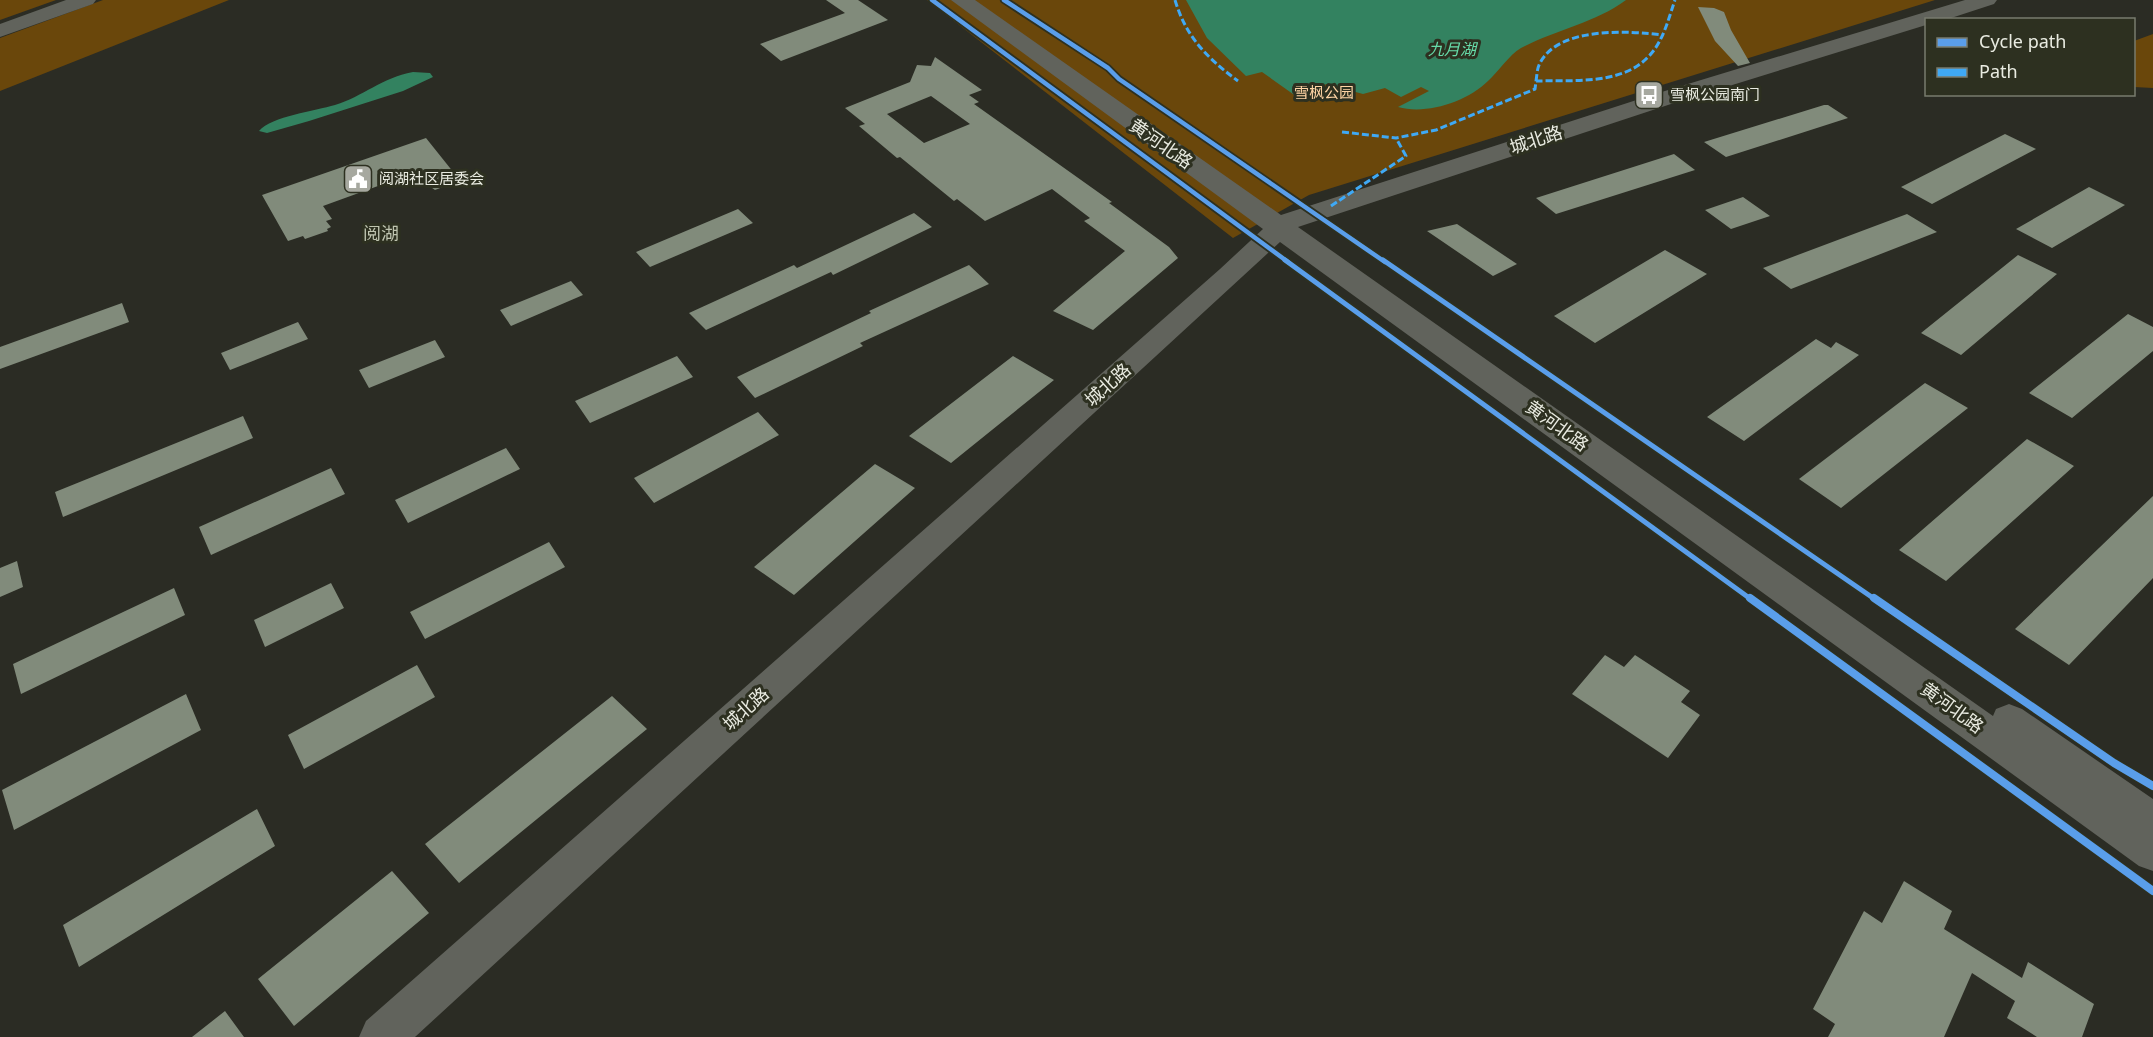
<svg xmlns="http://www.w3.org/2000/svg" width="2153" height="1037" font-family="'Noto Sans','Noto Sans SC',sans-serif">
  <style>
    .green { fill: #6a470b }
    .water { fill: #338260 }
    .building { fill: #818b7b; fill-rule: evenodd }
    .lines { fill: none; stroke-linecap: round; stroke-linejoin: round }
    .secondary { fill: #61635c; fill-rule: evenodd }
    .quiet { stroke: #3fa9f5; stroke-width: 3; stroke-dasharray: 7 3; stroke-linecap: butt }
    .cycleway-far2-casing { stroke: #2d3020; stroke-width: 8 }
    .cycleway-far1-casing { stroke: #2d3020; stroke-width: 9 }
    .cycleway-casing { stroke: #2d3020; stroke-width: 11 }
    .cycleway-far2 { stroke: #5a9eea; stroke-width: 4.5 }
    .cycleway-far1 { stroke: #5a9eea; stroke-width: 5 }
    .cycleway { stroke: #5a9eea; stroke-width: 8 }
    .labels { text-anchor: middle; stroke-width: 6; stroke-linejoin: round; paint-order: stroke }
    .far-park-label { font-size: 15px; fill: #ffd5a5; stroke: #2d3020 }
    .far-poi-label { font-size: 15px; fill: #e9ebe1; stroke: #2d3020; text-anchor: start }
    .far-water-label { font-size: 16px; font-style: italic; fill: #67dca9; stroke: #2d3020 }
    .street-label { font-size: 18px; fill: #e9ebe1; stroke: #2d3020 }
    .far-quarter-label { font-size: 18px; fill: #bfc4b0; stroke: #2d3020 }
  </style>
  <rect width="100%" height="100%" fill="#2b2c24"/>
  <path class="green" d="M0,0H56L0,20Z
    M103,0H229L0,91V38Z
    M927,0H1935L1309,195L1233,238Z
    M2153,34V88L2134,87V41Z"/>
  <path class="water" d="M1186,0H1626C1595,23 1555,30 1521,48C1509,55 1498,72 1488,81C1467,102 1426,115 1398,107L1429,91L1421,87L1401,97L1385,88L1363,94L1326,84L1312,98L1300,99L1262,72L1246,76L1207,38Z
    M413,72L430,73L433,77L403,91L309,121L267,133L259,131C272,116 315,111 335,105C364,96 381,78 413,72Z"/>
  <path class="building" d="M826,0H858L888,20L781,61L760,44L845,13Z
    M1698,7L1714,8L1724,12L1731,30L1750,63L1738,66L1715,41Z
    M935,57L982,90L969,95L979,102L974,104L1112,202L1109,203L1169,247L1178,258L1093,330L1053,311L1125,251L1084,221L1090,218L1052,189L985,221L957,199L954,201L900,157L897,158L859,126L865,124L845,108L910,82L917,65L931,66ZM931,96L970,124L924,143L887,114Z
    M1824,105H1828L1848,118L1726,157L1704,142Z
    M2005,134L2036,149L1932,204L1901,187Z
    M426,138L458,178L453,179L456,182L435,190L425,183L419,185L411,174L323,206L332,219L326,221L331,227L327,229L328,231L305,239L303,236L288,241L262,195Z
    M1674,154L1695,170L1556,214L1536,198Z
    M2089,187L2125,205L2052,248L2016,229Z
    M1743,197L1770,216L1731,229L1705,210Z
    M738,209L753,223L650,267L636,252Z
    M914,213L932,227L833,275L831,272L706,330L689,313L794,265L797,268Z
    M1907,214L1937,232L1791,289L1763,268Z
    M1457,224L1517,264L1493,276L1427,231Z
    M1665,250L1707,274L1595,343L1554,316Z
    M2018,255L2057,274L1961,355L1921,333Z
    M969,265L989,284L860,343L863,346L755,398L737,377L871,313L869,311Z
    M571,281L583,295L511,326L500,310Z
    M122,303L129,322L0,369V347Z
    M2128,314L2153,327V351L2072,418L2029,393Z
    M298,322L308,339L230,370L221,353Z
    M1816,339L1831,348L1836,342L1859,355L1744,441L1707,417Z
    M435,340L445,357L369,388L359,370Z
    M677,356L693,377L590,423L575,401Z
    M1013,356L1054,380L951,463L909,436Z
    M1925,383L1968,408L1841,508L1799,479Z
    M758,412L779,435L654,503L634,478Z
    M243,416L253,438L63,517L55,492Z
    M2027,439L2074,466L1946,581L1899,550Z
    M506,448L520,469L408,523L395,500Z
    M875,464L915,488L794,595L754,567Z
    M331,468L345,494L211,555L199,527Z
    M2153,496V578L2069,665L2015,629Z
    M549,542L565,567L425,639L410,612Z
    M17,561L23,587L0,597V568Z
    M331,583L344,608L265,647L254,620Z
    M174,588L185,615L21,694L13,664Z
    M1605,655L1624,667L1635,655L1690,691L1681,702L1700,715L1668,758L1572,694Z
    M417,665L435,697L304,769L288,735Z
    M186,694L201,730L14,830L2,790Z
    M612,696L647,729L459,883L425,844Z
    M257,809L275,846L79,967L63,925Z
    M392,871L429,913L294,1026L258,979Z
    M1904,881L1952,911L1944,929L2022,978L2028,962L2094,1004L2082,1037H2037L2007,1018L2015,1001L1972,973L1944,1037H1828L1835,1024L1813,1009L1864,911L1882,923Z
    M225,1011L244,1037H192Z"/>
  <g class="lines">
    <path class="secondary" d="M66,0H96L93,4L0,37V24Z
      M951,0H975L1281,215L1655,94L1965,0H1997L1994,4L1945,20H1926V25L1671,104L1298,227L1993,716L1996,709L2009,704L2022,709L2153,799V871L2139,866L1280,242L415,1037H359L366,1021L1220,269L1263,229Z"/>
    <path class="quiet" d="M1175,0C1186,37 1207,58 1238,81
      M1536,81C1537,75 1537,68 1540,63C1559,26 1629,31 1663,35
      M1342,132L1396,138L1436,130L1535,89L1536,81C1571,80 1621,85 1647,58C1663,43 1668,20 1675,0
      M1331,206L1406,156L1396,138"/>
    <g class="cycleway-far2-casing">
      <path id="cycleway-far2" d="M932,0L1288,262
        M1004,0L1108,68L1119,79L1385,262"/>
    </g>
    <g class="cycleway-far1-casing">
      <path id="cycleway-far1" d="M1285,260L1752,600
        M1383,260L1876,600"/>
    </g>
    <g class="cycleway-casing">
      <path id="cycleway" d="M1750,598L2153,891
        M1874,598L2114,763L2153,786"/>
    </g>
    <use href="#cycleway-far2" class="cycleway-far2"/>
    <use href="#cycleway-far1" class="cycleway-far1"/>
    <use href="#cycleway" class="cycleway"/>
  </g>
  <defs>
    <g id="bus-square" transform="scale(1.5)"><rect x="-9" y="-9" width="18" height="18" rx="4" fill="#a6a89f" stroke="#2d3020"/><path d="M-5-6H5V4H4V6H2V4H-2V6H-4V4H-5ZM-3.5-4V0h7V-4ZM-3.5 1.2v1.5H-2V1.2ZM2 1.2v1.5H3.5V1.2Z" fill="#fff"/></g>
    <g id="civic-square" transform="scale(1.5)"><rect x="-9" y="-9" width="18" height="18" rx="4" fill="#a6a89f" stroke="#2d3020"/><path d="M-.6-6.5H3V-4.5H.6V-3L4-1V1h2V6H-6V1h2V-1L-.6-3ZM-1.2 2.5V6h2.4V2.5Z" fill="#fff"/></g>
  </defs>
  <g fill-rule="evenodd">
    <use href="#bus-square" x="1649" y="95"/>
    <use href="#civic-square" x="358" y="179"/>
  </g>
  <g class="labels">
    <g class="far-park-label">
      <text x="1324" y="98">雪枫公园</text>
    </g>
    <g class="far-poi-label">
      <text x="1670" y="100">雪枫公园南门</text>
      <text x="379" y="184">阅湖社区居委会</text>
    </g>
    <g class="far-water-label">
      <text x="1452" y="55">九月湖</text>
    </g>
    <g class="street-label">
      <text transform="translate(1536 140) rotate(-18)" y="6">城北路</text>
      <text transform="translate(1161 144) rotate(35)" y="6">黄河北路</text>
      <text transform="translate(1108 385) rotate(-42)" y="6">城北路</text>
      <text transform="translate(1557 426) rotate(36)" y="6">黄河北路</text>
      <text transform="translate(1952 708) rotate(36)" y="6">黄河北路</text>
      <text transform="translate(746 709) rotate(-42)" y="6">城北路</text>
    </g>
    <g class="far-quarter-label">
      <text x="381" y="240">阅湖</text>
    </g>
  </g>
  <rect x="1925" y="18" width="210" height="78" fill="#2d3020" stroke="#787b6d" stroke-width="1.5"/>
  <rect x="1937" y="38" width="30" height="9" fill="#5a9eea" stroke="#787b6d" stroke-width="1.5"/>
  <text x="1979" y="48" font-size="18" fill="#e9ebe1">Cycle path</text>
  <rect x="1937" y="68" width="30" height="9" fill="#3fa9f5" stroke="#787b6d" stroke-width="1.5"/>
  <text x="1979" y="78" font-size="18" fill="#e9ebe1">Path</text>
</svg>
